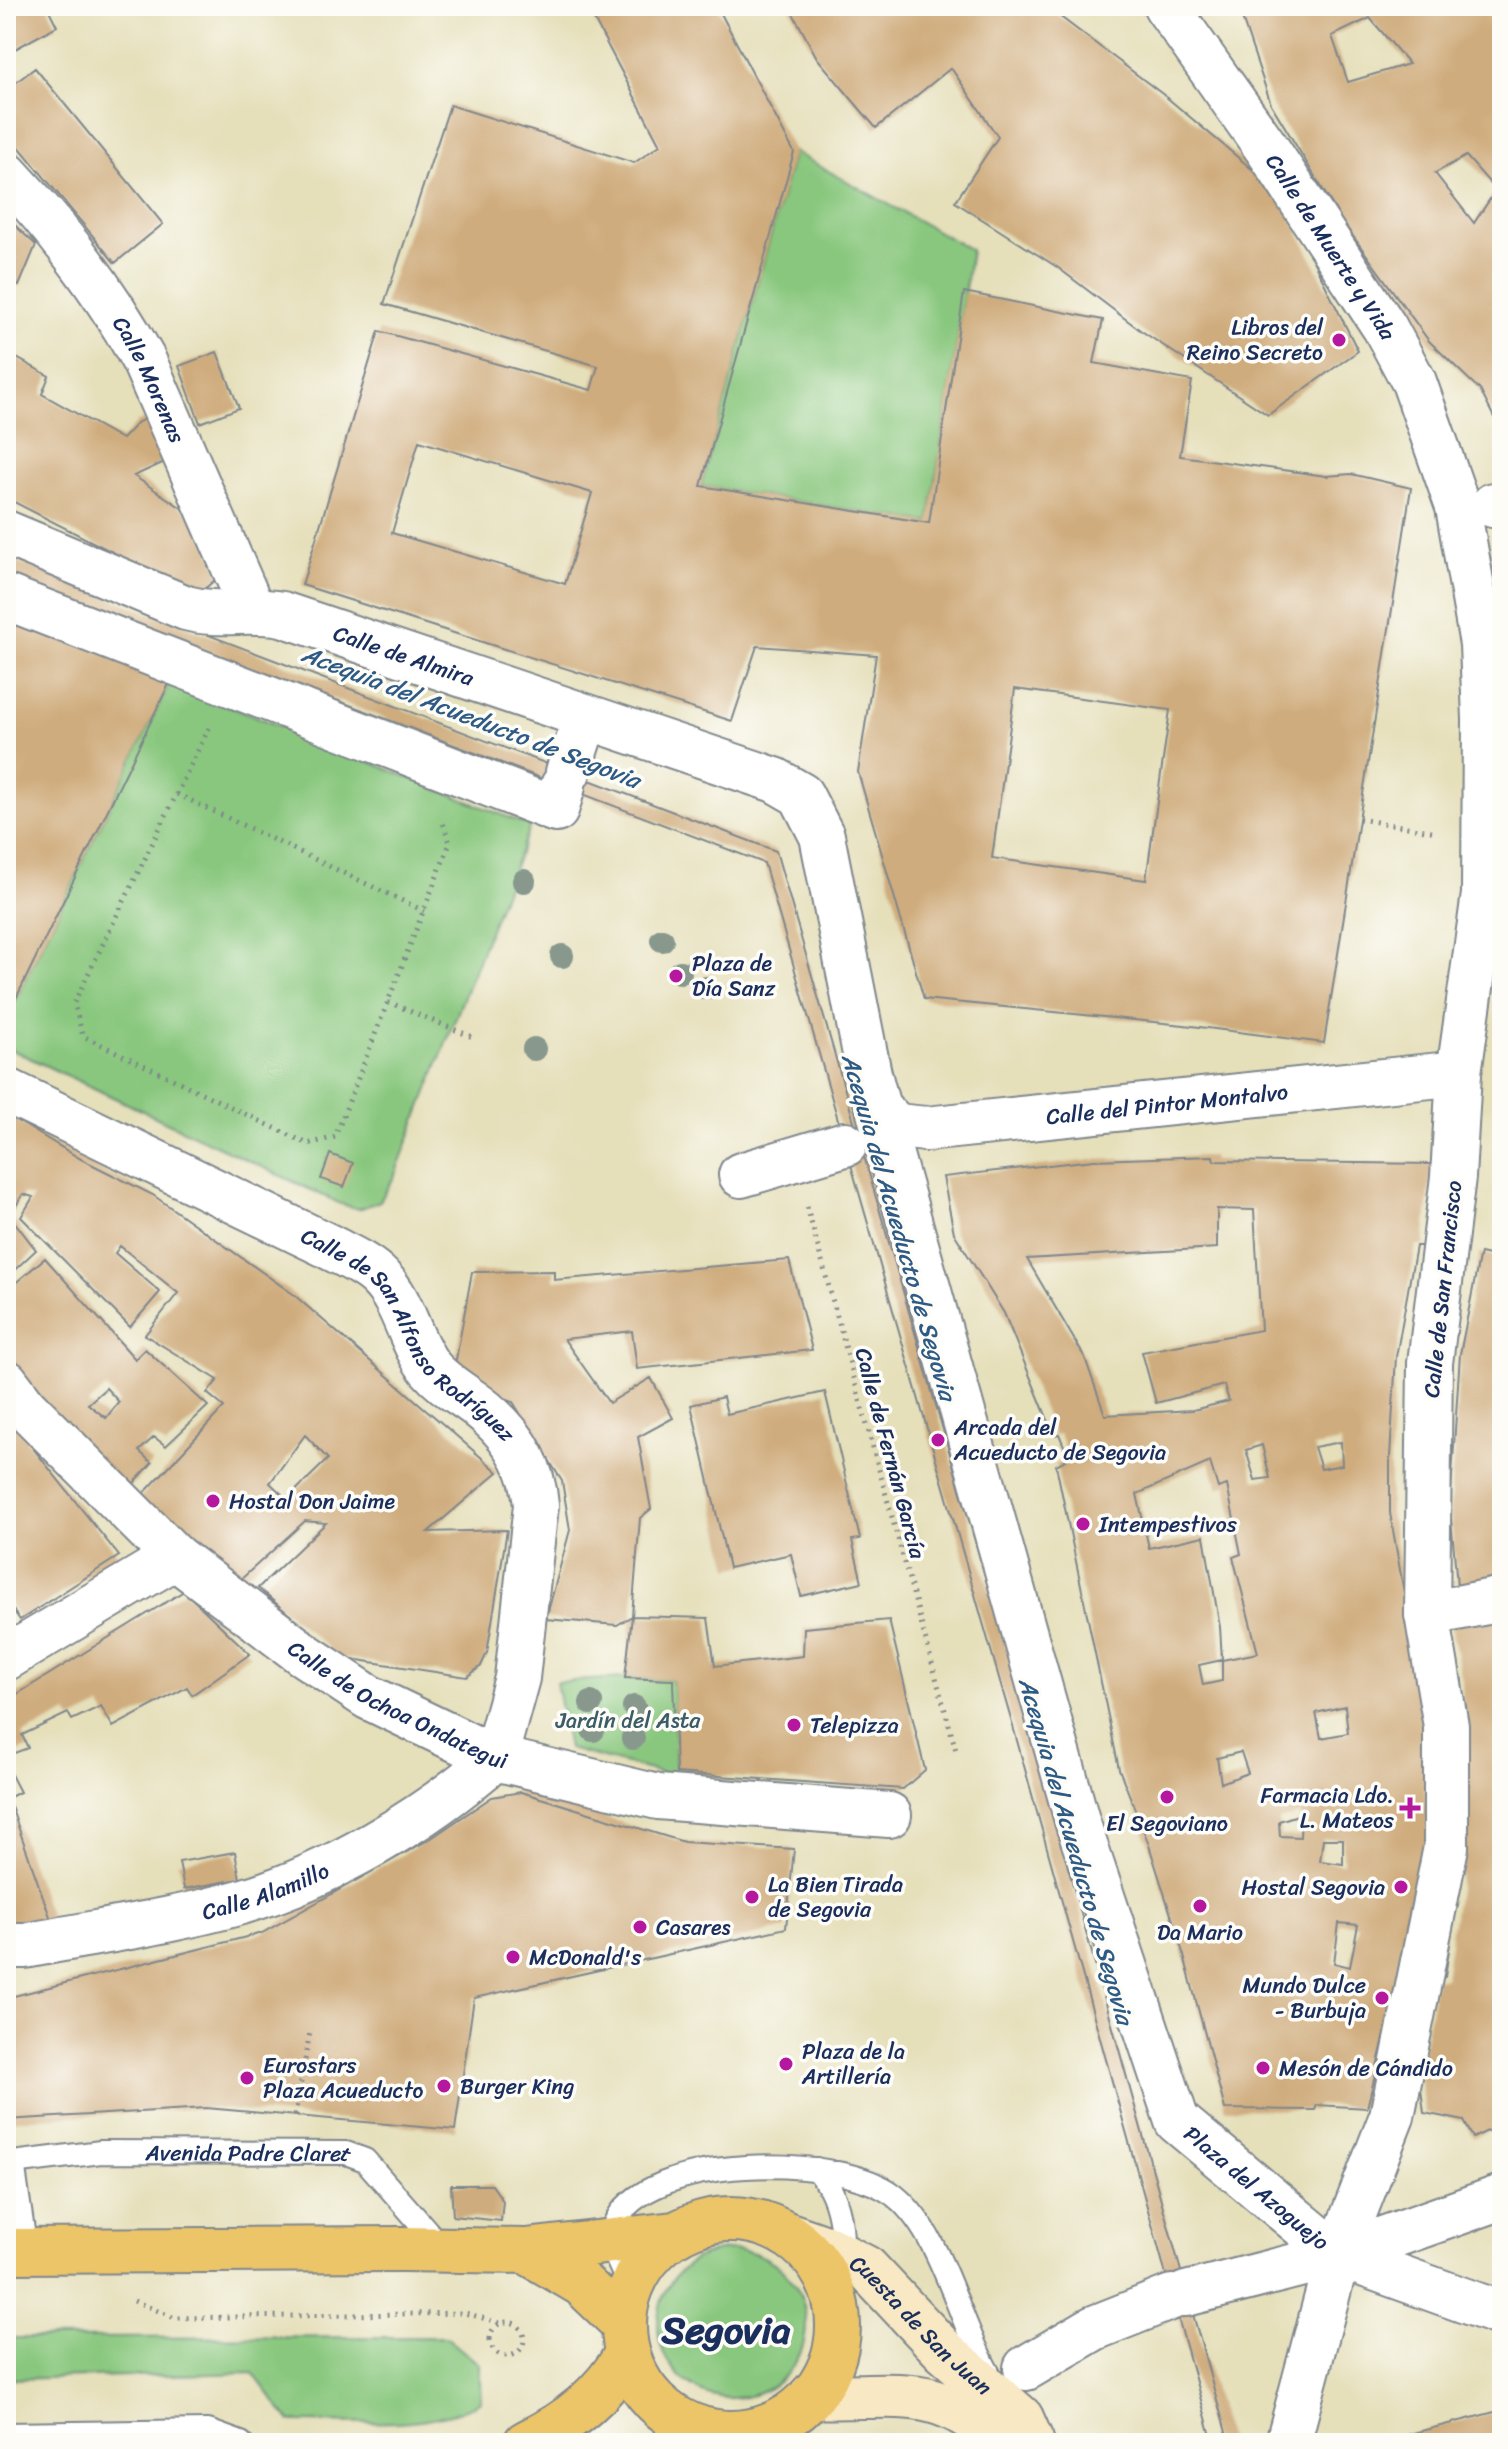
<svg xmlns="http://www.w3.org/2000/svg" width="1508" height="2449" font-family="Sriracha,sans-serif">
  <style>
    .green { fill: #89c77e; stroke: #527b6e; stroke-width: 2 }
    .building { fill: #cfac7d; fill-rule: evenodd }
    .lines { fill: none; stroke-linecap: round; stroke-linejoin: round }
    .lane-casing { stroke: #80878c; stroke-width: 26 }
    .street-casing { stroke: #80878c; stroke-width: 48 }
    .secondary-casing { stroke: #80878c; stroke-width: 48 }
    .primary-casing { stroke: #80878c; stroke-width: 48 }
    .path { stroke: #80878c; stroke-width: 5; stroke-dasharray: 2 6; stroke-linecap: butt }
    .lane { stroke: #fff; stroke-width: 22 }
    .street { stroke: #fff; stroke-width: 44 }
    .secondary { stroke: #f8e8c3; stroke-width: 44 }
    .primary { stroke: #edc569; stroke-width: 44 }
    .tree { fill: #88988d }
    .poi-dot { fill: #b5179e; stroke: #fdfcf7; stroke-width: 3 }
    .labels { text-anchor: middle; stroke-width: 7; stroke-linejoin: round; paint-order: stroke }
    .street-label { font-size: 22px; fill: #1b2f5e; stroke: #fdfcf7 }
    .poi-label { font-size: 22px; fill: #1b2f5e; stroke: #fdfcf7; text-anchor: start }
    .park-label { font-size: 22px; fill: #3c5d68; stroke: #fdfcf7 }
    .water-label { font-size: 24px; font-style: italic; fill: #2e5b86; stroke: #fdfcf7 }
    .town-label { font-size: 38px; font-weight: bold; fill: #1b2f5e; stroke: #fdfcf7 }
  </style>
  <rect width="100%" height="100%" fill="#fdfcf7"/>
  <filter id="ink" filterUnits="userSpaceOnUse"><feTurbulence type="fractalNoise" baseFrequency=".0125" numOctaves="2"/><feDisplacementMap in="SourceGraphic" scale="16" xChannelSelector="R" yChannelSelector="G"/><feConvolveMatrix kernelMatrix="1 2 1 2 8 2 1 2 1" color-interpolation-filters="sRGB"/></filter>
  <filter id="wash" filterUnits="userSpaceOnUse"><feTurbulence type="fractalNoise" baseFrequency=".006" numOctaves="4" result="noise"/><feDisplacementMap in="SourceGraphic" scale="32" xChannelSelector="R" yChannelSelector="G"/><feGaussianBlur stdDeviation="1.8" result="paint"/><feColorMatrix in="noise" values="0 0 0 0 0 0 0 0 0 0 0 0 0 0 0 0 0 1.4 0 .05"/><feComposite in="paint" operator="in"/></filter>
  <g filter="url(#wash)">
    <rect width="100%" height="100%" fill="#e5dfba"/>
    <path class="green" d="M794,152L971,250L929,523L701,486Z
      M170,682L530,826L394,1177L380,1201L359,1209L341,1204L6,1047V1019Z
      M625,1678L673,1680L676,1773L673,1776L568,1749L556,1682Z
      M658 2324a74 74 0 1 1 148 0a74 74 0 1 1-148 0Z
      M446,2337L479,2364L481,2401C435,2431 344,2421 290,2422L253,2373L6,2379V2338Z"/>
    <g id="blocks">
      <path class="building" d="M6,6H47L57,26L6,54Z
        M587,6H717L794,152L701,486L929,523L964,292L1103,320L1094,363L1192,381L1180,456L1326,476L1351,474L1411,488L1324,1043L1184,1025L924,999L858,772L876,655L757,646L732,721L302,585L379,331L591,390L598,366L384,304L450,105L634,163L660,145ZM419,441L592,493L565,584L392,533ZM1015,689L1170,710L1146,880L992,858Z
        M789,6H1046L1165,96L1279,192L1358,351L1268,415L1140,330L1057,267L955,202L998,137L951,68L876,128L817,58Z
        M1238,6H1492L1502,14V433L1480,390L1429,341L1342,221L1271,104ZM1370,18L1409,64L1348,82L1332,36ZM1466,156L1496,190L1474,223L1435,173Z
        M35,68L163,224L115,263L6,131V90Z
        M6,217L36,245L19,286L6,281Z
        M6,352L49,376L42,394L122,439L138,422L150,417L169,460L134,476L195,517L221,575L197,595L6,498Z
        M217,352L239,408L200,423L179,366Z
        M6,558L776,851L1031,1735L1229,2443H1213L1016,1737L764,863L6,574Z
        M6,612L170,682L6,1019Z
        M6,1114L81,1159L153,1195L293,1294L498,1472L428,1532L507,1530L487,1653L481,1666L467,1677L339,1657L258,1588L326,1523L305,1521L227,1592L135,1503L224,1407L207,1393L218,1380L145,1335L178,1293L120,1246L115,1253L160,1292L130,1327L21,1217L33,1197L23,1194L10,1216L36,1250L6,1278ZM305,1435L328,1459L287,1499L270,1483Z
        M330,1154L353,1163L344,1187L321,1179Z
        M1213,1156L1214,1161L1432,1164L1424,1246H1416L1396,1357L1390,1457V1513L1426,1718L1423,1763L1430,1850L1367,2108L1317,2105L1315,2110L1225,2109L1184,1956L1148,1842L1119,1769L1056,1465L1069,1458L1059,1434L1054,1435L1004,1313L954,1233L943,1177L1094,1160ZM1217,1209L1254,1210L1261,1330L1142,1352L1156,1403L1224,1385L1229,1401L1193,1410L1105,1415L1085,1358L1027,1259L1217,1248ZM1341,1442L1342,1465L1321,1469L1314,1447ZM1262,1445L1270,1478L1255,1480L1246,1450ZM1210,1462L1218,1488L1227,1485L1241,1554L1233,1557L1258,1653L1222,1660V1681L1203,1685L1199,1665L1222,1660L1220,1627L1204,1536L1149,1548L1137,1494ZM1345,1706L1348,1733L1321,1738L1316,1713ZM1241,1752L1248,1773L1221,1783L1217,1758ZM1301,1814L1300,1837L1280,1836L1279,1821ZM1323,1839H1343V1864L1320,1861ZM1339,1923L1358,1925L1350,1967L1334,1963Z
        M1480,1253L1502,1258V1586L1458,1596L1450,1507L1460,1354Z
        M45,1258L135,1359L145,1349L208,1406L166,1446L154,1437L139,1451L152,1463L125,1493L6,1365V1291ZM106,1388L119,1402L106,1418L88,1404Z
        M789,1260L812,1350L637,1369L632,1331L564,1339L609,1403L651,1378L673,1418L638,1437L651,1509L640,1518L632,1616L617,1625L546,1619L570,1530L562,1481L513,1402L452,1381L472,1272L554,1271V1280Z
        M825,1392L860,1539L852,1540L862,1582L801,1596L791,1554L729,1568L691,1405L723,1397L727,1414Z
        M16,1427L119,1556L20,1620L6,1600V1434Z
        M184,1591L250,1654L192,1695L187,1687L113,1727L101,1706L72,1720L68,1713L22,1735L28,1748L6,1756V1701Z
        M1502,1612V2124L1473,2138L1464,2121L1424,2113L1419,2071L1436,1979L1445,1977L1465,1842L1462,1681L1450,1622Z
        M632,1616L708,1618L715,1666L803,1656L804,1628L889,1620L925,1770L903,1789L676,1773L673,1680L625,1678Z
        M6,1765L20,1792L8,1798L55,1931L6,1925Z
        M521,1792L684,1842L794,1849L786,1928L474,1998L455,2130L206,2108L6,2120V1998L262,1933L430,1839L492,1797Z
        M235,1852L240,1879L184,1889L179,1862Z
        M451,2185H492L503,2201L501,2221L453,2216Z
        M1502,2410V2443H1379V2442Z"/>
    </g>
  </g>
  <g filter="url(#ink)">
    <use href="#blocks" fill-opacity="0" stroke="#80878c" stroke-width="2"/>
    <g class="lines">
      <g class="lane-casing">
        <g id="lane">
          <path id="s1" d="M13,2163L101,2152L346,2153L365,2160L442,2248"/>
          <path d="M13,2163L26,2251"/>
          <path d="M816,2169C853,2207 841,2268 838,2318"/>
          <path d="M630,2288L616,2257L614,2225C643,2152 842,2153 895,2196C943,2235 958,2321 989,2374"/>
          <path d="M6,2434L208,2431L241,2443"/>
        </g>
      </g>
      <g class="street-casing">
        <g id="street">
          <path id="s2" d="M1166,6L1268,150L1385,328L1414,382L1458,507L1482,644L1485,719L1484,894L1459,1073L1453,1177L1430,1363L1427,1614L1446,1726V1847L1392,2116L1338,2255L1288,2443"/>
          <path id="s3" d="M6,174C60,231 106,291 144,361L252,609"/>
          <path d="M1493,505L1502,504"/>
          <path id="s4" d="M6,533L186,608C218,617 249,608 282,614L775,780L801,795L822,836L869,1074L885,1134L1078,1824L1177,2121L1338,2255L1502,2314"/>
          <path d="M6,597L556,810L563,786"/>
          <path d="M568,772L586,717"/>
          <path id="s5" d="M6,1090L328,1246C344,1255 367,1264 380,1278C405,1303 409,1342 431,1369C447,1388 471,1398 489,1415C516,1439 533,1469 536,1505L517,1678L495,1758"/>
          <path id="s6" d="M882,1112L897,1126L926,1129L1459,1073"/>
          <path d="M741,1175L845,1144"/>
          <path id="s7" d="M6,1382L25,1407L175,1557L303,1654L368,1697L495,1758L658,1797L889,1815"/>
          <path d="M1427,1614L1502,1599"/>
          <path d="M6,1658L175,1557"/>
          <path id="s8" d="M6,1946H25C96,1932 171,1922 241,1902C330,1876 426,1819 495,1758"/>
          <path d="M1186,2294L1338,2255L1502,2197"/>
          <path d="M1026,2368L1094,2328L1172,2297"/>
        </g>
      </g>
      <g class="secondary-casing">
        <g id="secondary">
          <path id="s9" d="M786,2234L829,2249L866,2268L945,2352L1021,2418L1032,2443"/>
          <path d="M811,2396C891,2400 938,2379 1000,2443"/>
        </g>
      </g>
      <g class="primary-casing">
        <path id="primary" d="M624 2326a107 107 0 1 1 214 0a107 107 0 1 1-214 0Z
          M6,2251L402,2249L526,2251L674,2234
          M526,2251L582,2284L623,2323
          M526,2443C569,2422 603,2396 627,2354"/>
      </g>
      <path class="path" d="M209,728L74,1003L83,1036L308,1144L335,1137L450,843L442,820
        M177,794L424,911
        M1359,819L1437,832
        M388,1002L475,1038
        M807,1207L957,1754
        M295,2115L310,2032
        M134,2301L175,2318L465,2313L500,2323
        M490 2339a17 17 0 1 1 34 0a17 17 0 1 1-34 0Z"/>
      <use href="#lane" class="lane"/>
      <use href="#street" class="street"/>
      <use href="#secondary" class="secondary"/>
      <use href="#primary" class="primary"/>
    </g>
    <g class="tree">
      <circle cx="524" cy="881" r="12"/>
      <circle cx="662" cy="940" r="12"/>
      <circle cx="562" cy="956" r="12"/>
      <circle cx="680" cy="972" r="12"/>
      <circle cx="706" cy="988" r="12"/>
      <circle cx="534" cy="1049" r="12"/>
      <circle cx="591" cy="1703" r="12"/>
      <circle cx="634" cy="1707" r="12"/>
      <circle cx="593" cy="1730" r="12"/>
      <circle cx="633" cy="1738" r="12"/>
    </g>
  </g>
  <g class="poi-dot">
    <circle cx="1339" cy="340" r="8"/>
    <circle cx="676" cy="976" r="8"/>
    <circle cx="938" cy="1440" r="8"/>
    <circle cx="213" cy="1501" r="8"/>
    <circle cx="1083" cy="1524" r="8"/>
    <circle cx="794" cy="1725" r="8"/>
    <circle cx="1167" cy="1797" r="8"/>
    <path d="M1406 1796h8v8h8v8h-8v8h-8v-8h-8v-8h8z"/>
    <circle cx="1401" cy="1887" r="8"/>
    <circle cx="752" cy="1897" r="8"/>
    <circle cx="1200" cy="1906" r="8"/>
    <circle cx="640" cy="1927" r="8"/>
    <circle cx="513" cy="1957" r="8"/>
    <circle cx="1382" cy="1998" r="8"/>
    <circle cx="786" cy="2064" r="8"/>
    <circle cx="1263" cy="2068" r="8"/>
    <circle cx="247" cy="2078" r="8"/>
    <circle cx="444" cy="2086" r="8"/>
  </g>
  <g class="labels">
    <g class="street-label">
      <text dy="8" stroke="none"><textPath href="#s2" startOffset="292">Calle de Muerte y Vida</textPath></text>
      <text dy="8" stroke="none"><textPath href="#s3" startOffset="252">Calle Morenas</textPath></text>
      <text dy="8" stroke="none"><textPath href="#s4" startOffset="420">Calle de Almira</textPath></text>
      <text dy="8" stroke="none"><textPath href="#s6" startOffset="292">Calle del Pintor Montalvo</textPath></text>
      <text transform="translate(1442 1289) rotate(-84)" y="8">Calle de San Francisco</text>
      <text dy="8" stroke="none"><textPath href="#s5" startOffset="480">Calle de San Alfonso Rodríguez</textPath></text>
      <text transform="translate(891 1453) rotate(75)" y="8">Calle de Fernán García</text>
      <text dy="8" stroke="none"><textPath href="#s7" startOffset="512">Calle de Ochoa Ondategui</textPath></text>
      <text dy="8" stroke="none"><textPath href="#s8" startOffset="266">Calle Alamillo</textPath></text>
      <text dy="8" stroke="none"><textPath href="#s1" startOffset="236">Avenida Padre Claret</textPath></text>
      <text dy="8" stroke="none"><textPath href="#s4" startOffset="2326">Plaza del Azoguejo</textPath></text>
      <text dy="8" stroke="none"><textPath href="#s9" startOffset="166">Cuesta de San Juan</textPath></text>
    </g>
    <g class="poi-label">
      <text x="1323" y="335" text-anchor="end">Libros del<tspan x="1323" dy="25">Reino Secreto</tspan></text>
      <text x="692" y="971">Plaza de<tspan x="692" dy="25">Día Sanz</tspan></text>
      <text x="954" y="1435">Arcada del<tspan x="954" dy="25">Acueducto de Segovia</tspan></text>
      <text x="229" y="1509">Hostal Don Jaime</text>
      <text x="1099" y="1532">Intempestivos</text>
      <text x="810" y="1733">Telepizza</text>
      <text x="1394" y="1803" text-anchor="end">Farmacia Ldo.<tspan x="1394" dy="25">L. Mateos</tspan></text>
      <text x="1167" y="1831" text-anchor="middle">El Segoviano</text>
      <text x="768" y="1892">La Bien Tirada<tspan x="768" dy="25">de Segovia</tspan></text>
      <text x="1385" y="1895" text-anchor="end">Hostal Segovia</text>
      <text x="656" y="1935">Casares</text>
      <text x="1200" y="1940" text-anchor="middle">Da Mario</text>
      <text x="529" y="1965">McDonald's</text>
      <text x="1366" y="1993" text-anchor="end">Mundo Dulce<tspan x="1366" dy="25">- Burbuja</tspan></text>
      <text x="802" y="2059">Plaza de la<tspan x="802" dy="25">Artillería</tspan></text>
      <text x="263" y="2073">Eurostars<tspan x="263" dy="25">Plaza Acueducto</tspan></text>
      <text x="1279" y="2076">Mesón de Cándido</text>
      <text x="460" y="2094">Burger King</text>
    </g>
    <g class="park-label">
      <text x="628" y="1728">Jardín del Asta</text>
    </g>
    <g class="water-label">
      <text transform="translate(471 717) rotate(21)" y="8">Acequia del Acueducto de Segovia</text>
      <text transform="translate(899 1227) rotate(74)" y="8">Acequia del Acueducto de Segovia</text>
      <text transform="translate(1076 1851) rotate(74)" y="8">Acequia del Acueducto de Segovia</text>
    </g>
    <g class="town-label">
      <text x="726" y="2343">Segovia</text>
    </g>
  </g>
  <rect width="1508" height="2449" fill="none" stroke="#fdfcf7" stroke-width="32"/>
</svg>
